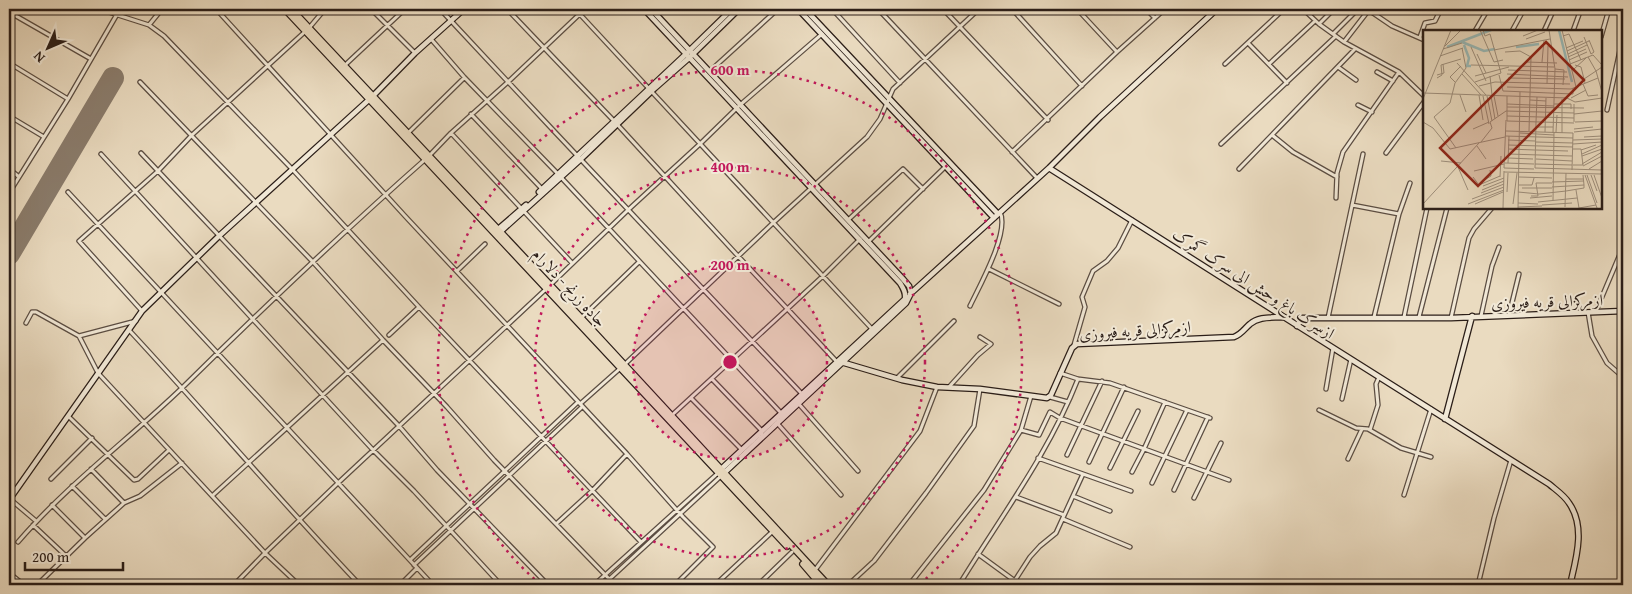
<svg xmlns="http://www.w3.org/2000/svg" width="1632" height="594" font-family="'Gentium Book Plus',Amiri,serif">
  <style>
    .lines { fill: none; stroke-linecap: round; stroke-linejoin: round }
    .runway { stroke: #8a7c6c; stroke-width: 22 }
    .street-casing { stroke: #5b4d42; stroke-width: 5.5 }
    .secondary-casing { stroke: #2b1e18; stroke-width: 7 }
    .highway-casing { stroke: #2b1e18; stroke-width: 8 }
    .street { stroke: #f1e8d6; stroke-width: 3 }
    .secondary { stroke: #f1e8d6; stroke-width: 4.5 }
    .highway { stroke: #eadbc0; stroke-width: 5.5 }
    .ring { fill: none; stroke: #c2185b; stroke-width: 2.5; stroke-dasharray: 2.5 5 }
    .labels { text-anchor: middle; stroke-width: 4; stroke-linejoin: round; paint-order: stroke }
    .street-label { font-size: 16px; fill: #2b1e18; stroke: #f1e8d6 }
    .inset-river { fill: none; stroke: #99bab8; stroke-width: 2.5 }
    .inset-road { fill: none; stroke: #9e8f7d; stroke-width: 1 }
    .view { fill: #8f2418; fill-opacity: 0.15; stroke: #8f2418; stroke-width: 2.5 }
    .inset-edge { fill: none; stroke: #2b1e18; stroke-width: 2.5 }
    .centre { fill: #c2185b; stroke: #f1e8d6; stroke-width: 2.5 }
    .ring-label { font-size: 15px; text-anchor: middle; font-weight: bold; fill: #c2185b; stroke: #f1e8d6; stroke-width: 4; stroke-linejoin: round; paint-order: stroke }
  </style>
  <rect width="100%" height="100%" fill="#eadbc0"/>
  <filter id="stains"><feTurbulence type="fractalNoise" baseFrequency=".004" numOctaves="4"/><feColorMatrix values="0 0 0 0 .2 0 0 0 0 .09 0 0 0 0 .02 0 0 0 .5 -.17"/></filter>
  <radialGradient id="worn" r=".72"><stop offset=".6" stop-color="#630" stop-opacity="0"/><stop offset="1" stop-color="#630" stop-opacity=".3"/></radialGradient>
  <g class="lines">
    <path class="runway" d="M9,254L113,78"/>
    <g class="street-casing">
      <path id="street" d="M99,9L149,25L164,36L292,169L419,307L641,542
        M216,9L405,216L627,454L683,517L713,547L675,585
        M371,9L415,53
        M440,9L553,130L802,394
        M507,9L615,122L738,256L837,362
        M575,9L872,329
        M832,9L900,83
        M878,9L1037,178
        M943,9L1048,120
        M1012,9L1082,86
        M1077,9L1117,52
        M1146,9L1155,18
        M1303,9L1319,24L1344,42L1399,72L1424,96
        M1367,9L1392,26L1424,40
        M1572,9L1580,11
        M1621,9L1623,21
        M9,12L91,59
        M1319,24L1334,9
        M149,25L162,9
        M1475,31L1488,9
        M1512,31L1524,9
        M1544,31L1554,9
        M1573,31L1581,9
        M1333,34L1358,9
        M1420,37L1425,23L1435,21L1441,9
        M1601,37L1609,9
        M431,39L464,77L557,173L781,413
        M1344,42L1368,11
        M1248,43L1287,83
        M9,63L68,99
        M1225,64L1284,9
        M1269,64L1315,21
        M344,66L405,9
        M1338,67L1356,80
        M710,71L778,9
        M1377,72L1393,81
        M140,82L313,262L383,340L447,407L494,460L615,585
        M1358,105L1372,112
        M1607,110L1623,36
        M471,114L542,189
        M9,116L44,137
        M408,133L464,78
        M451,133L572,263
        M1272,135L1293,152L1337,177
        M1221,144L1336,36
        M1012,152L1117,52L1165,9
        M141,153L399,426L437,470L548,585
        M1386,153L1424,102
        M101,154L373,450L414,491L501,585
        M9,169L18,176
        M1239,169L1355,49
        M68,192L433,585
        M9,193L68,99L116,16
        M1336,198L1337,173L1343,152L1399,72
        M1352,205L1399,214
        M848,220L903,169L923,189
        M868,242L946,166
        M989,269L1059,304
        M457,271L485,244
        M970,306C979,287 1010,232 1000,212
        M142,311L79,241L158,171L192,135L309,28L325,9
        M1596,311L1623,247
        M1588,312L1592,336L1607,363L1623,377
        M1509,315L1519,274
        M1481,316L1492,266L1499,247
        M1374,317L1399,214L1410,183
        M1404,317L1427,208
        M1419,317L1447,208
        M581,318L639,262
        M1328,318L1363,154
        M1451,318L1469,238L1474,229L1492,208
        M26,323L32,312H36L79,336L136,321
        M129,330C207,414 281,502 360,585
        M389,335L419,307
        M79,336L98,373L265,553L299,585
        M1074,345L1085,307L1082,297L1093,271L1107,261L1118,248L1132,220
        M1060,373L1078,379L1110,383L1210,418
        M897,378L954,321
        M712,379L762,431
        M949,387L978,355L991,344L980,337
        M1326,389L1333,348
        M1050,397L1068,402
        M691,398L742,450
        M1342,399L1351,359
        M798,403L858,471
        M580,404L624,365L773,223L867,137L880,119L893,89L979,9
        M1319,410L1356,428L1368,429L1401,448L1431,457
        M68,416L134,480L138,479L169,450
        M671,416L823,276L860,239
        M777,423L841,495
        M1021,430L1039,435L1050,412L1060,418L1229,480
        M1370,430L1378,405L1376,384L1379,377
        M1067,455L1102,381
        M1038,458L1131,491
        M1348,459L1362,429
        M1089,462L1124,387
        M1110,468L1138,411
        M91,469L124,503
        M1132,472L1144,449L1165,402
        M51,479L92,438
        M1152,483L1187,410
        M72,486L105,519
        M1174,490L1208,417
        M1404,495L1431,409
        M212,496L383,340
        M1073,496L1110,511
        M1016,497L1064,515
        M1194,498L1221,443
        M10,499L36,521
        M52,505L85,538
        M1063,519L1130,547
        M556,524L592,491L627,454
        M33,525L66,556
        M18,542C67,485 129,439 183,387C263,308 345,230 429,156L451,133L508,82L585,9
        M978,554L1015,581
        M410,560L578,402
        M414,565L582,407
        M815,570L920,431L937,387
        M9,573L24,585
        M37,585L85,538L124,503L140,496L182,463
        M234,585L265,553L338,483L546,289L628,210L701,143L740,105L822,34
        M400,585L417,568
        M594,585L718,473
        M603,585L721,476
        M715,585L772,532
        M758,585L792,552
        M848,585L874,561L926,493L974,426L980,389
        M909,585L984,490L1021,430L1031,396
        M959,585C1000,518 1049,453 1078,379
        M1012,585L1030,557L1040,546L1056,533L1083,474
        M1478,585L1494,518L1511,460"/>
    </g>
    <g class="secondary-casing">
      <path id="secondary" d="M644,9L900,283C903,288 906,292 905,299L719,471
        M651,9L903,279L909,286L911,293L906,303L723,474
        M798,9L994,218
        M805,9L998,214
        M1049,168L1284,317L1549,484C1556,490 1564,495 1569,503C1586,527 1576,559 1570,585
        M539,192L686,54L732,9
        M496,231L526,205
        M499,233L581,159L655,88L689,58L739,9
        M910,294L1049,168L1100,117L1217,9
        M1297,326L1302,318H1451L1623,311
        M841,362L902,380L937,387L980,389L1047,398L1051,395L1072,348L1077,344L1234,337C1242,334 1244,329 1250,324C1259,316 1272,318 1283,317
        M1445,419L1472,316
        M9,500L142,311L219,236L373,96L415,53L464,9"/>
    </g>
    <g class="highway-casing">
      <path id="highway" d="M285,9L787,546
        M291,9L581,318L828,585
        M803,564L821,585"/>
    </g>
    <use href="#street" class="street"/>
    <use href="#secondary" class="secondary"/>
    <use href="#highway" class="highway"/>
  </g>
  <circle cx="730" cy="362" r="97" fill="#c2185b" fill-opacity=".12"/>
  <g class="ring">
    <circle cx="730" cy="362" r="97"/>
    <circle cx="730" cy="362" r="195"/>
    <path d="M540 584A292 292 0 1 1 920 584"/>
  </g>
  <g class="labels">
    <g class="street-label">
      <text transform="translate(1254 283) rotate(33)" y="6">ازسرک باغ وحش الی سرک گمرک</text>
      <text transform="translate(570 287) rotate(47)" y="6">جاده زرنج - دلارام</text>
      <text transform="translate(1547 301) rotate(-2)" y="6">ازمرکزالی قریه فیروزی</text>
      <text transform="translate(1135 330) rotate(-4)" y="6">ازمرکزالی قریه فیروزی</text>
    </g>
  </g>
  <g transform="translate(1423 30)">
    <rect width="179" height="179" fill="#eadbc0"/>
    <path class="inset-river" d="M136,0L149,52M39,12L61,21L72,19M41,15L46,28L44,36H48M24,17L68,0M93,17L116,14"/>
    <path class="inset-road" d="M57,0L71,32L80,30M60,0L62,6L67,4L78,43M126,0L132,39L130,103M139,0L153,57M100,6L115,0M140,6L146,4L158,30M161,7L168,24M103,9L122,2M166,10L171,22L168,24M22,16L38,0M48,17L63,51M143,18L160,11M20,19L39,13M71,20L127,9M144,21L166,11M82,22L97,21L108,27L106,101M54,24L63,43M145,24L164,15M17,26L40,18M145,27L163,19M165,27L173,41M146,30L164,22M103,32L134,33M119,32L121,10M34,33L63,65M147,34L170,25L179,35M48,35L131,37M152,35L158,37L161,49M132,39L141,40L140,55M151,39L163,28M85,40L144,42M173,41L179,62M39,44L58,65M84,44L145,47M14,45L21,43L20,34M76,45L80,61L150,64V58M52,46L86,37M67,46L69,65M14,48L19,45L18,35L38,29M85,48L142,49M32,52L27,47L38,36M52,52L78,43M162,53L161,49L179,37M124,54L125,16M160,54L165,66L175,65M56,56L72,52L147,54M84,57L148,59L175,48M0,63L144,68L152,72M37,65L43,82M56,65L60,90M60,66L66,94M64,66L69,91M68,66L72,89M71,66L75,86M84,66V91L151,93M148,68L163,60M0,69L28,0M107,70L123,71M152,72L179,68M84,74L131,76M131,74H148V79M84,77L161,78M151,84L179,81M84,86L151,88M83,90L81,138L111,139M0,92L10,98L27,119L82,107M113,92L114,67M151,92V74M152,92L179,91M113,97H130M50,99L66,92M151,99L170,97M83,101L150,103M122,102L123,68M133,102L134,85M151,102L179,99M97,103L131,105M139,103V69M82,106L150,108M161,107L179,106M85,110L112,111M150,110L179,109M58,112L69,98L67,92L83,81L151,83M113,112L150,113M150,114L179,112M85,115L150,117M54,116L63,129M33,118L11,87L27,73L32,53L43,38L39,18M85,119L112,120M150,119H158L160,135H150M113,120L145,121M158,120L173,115M85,124L149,126M159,124L179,115M159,126L179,119M85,128L110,129M113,129L149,131M18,131L38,133M82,133L111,134M85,133L86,106M112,134L149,135M159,134L179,122M160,136L179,126M35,137L45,160M112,138L113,92M112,138L179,140M166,139L179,131M149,140L150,103M51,141L81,134M81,142L179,144M162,145L174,178M164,145L174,173M168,145L174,161M171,145L179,168M50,147L56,155L77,146M77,147L78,126M96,147L129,148M143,149H160M58,152L68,146L67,140M129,152L161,151M113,153H129M96,155H109L111,148M60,156L81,148M129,157L161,155L160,145M99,158H129M59,160L81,151M153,160L156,178L173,175M143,161L161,158V155M84,162L85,143M95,162L116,164L143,161M58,163L81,154M108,166H115L113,153M107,168L129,166M49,169L81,157M130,171L131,102M115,172L154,168M95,173L115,174M0,174L56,113M45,174L81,160M52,174L80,162M90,174L94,143M119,175L149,173M95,177L119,176M142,177L143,143M80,178L81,141M95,178L97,62"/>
    <path class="view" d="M123,12L161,50L55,156L17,118Z"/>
    <rect width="179" height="179" class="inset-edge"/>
  </g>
  <circle cx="730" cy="362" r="8" class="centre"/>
  <g class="ring-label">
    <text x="730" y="75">600 m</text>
    <text x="730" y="172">400 m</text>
    <text x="730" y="270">200 m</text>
  </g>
  <rect width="1632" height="594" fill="none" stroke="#eadbc0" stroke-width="30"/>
  <rect x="10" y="10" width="1612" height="574" fill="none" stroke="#2b1e18" stroke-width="2.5"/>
  <rect x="15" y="15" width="1602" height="564" fill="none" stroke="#2b1e18"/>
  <g transform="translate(48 48) rotate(225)" stroke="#f1e8d6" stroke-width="4" paint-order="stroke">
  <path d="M0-4L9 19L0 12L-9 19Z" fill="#2b1e18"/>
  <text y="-8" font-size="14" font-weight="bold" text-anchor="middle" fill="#2b1e18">N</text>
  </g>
  <path d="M25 562v8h98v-8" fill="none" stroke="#2b1e18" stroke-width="2.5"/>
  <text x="32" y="562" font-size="15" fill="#2b1e18" stroke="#f1e8d6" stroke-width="4" paint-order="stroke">200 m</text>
  <rect width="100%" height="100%" filter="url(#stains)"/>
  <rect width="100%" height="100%" fill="url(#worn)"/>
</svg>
